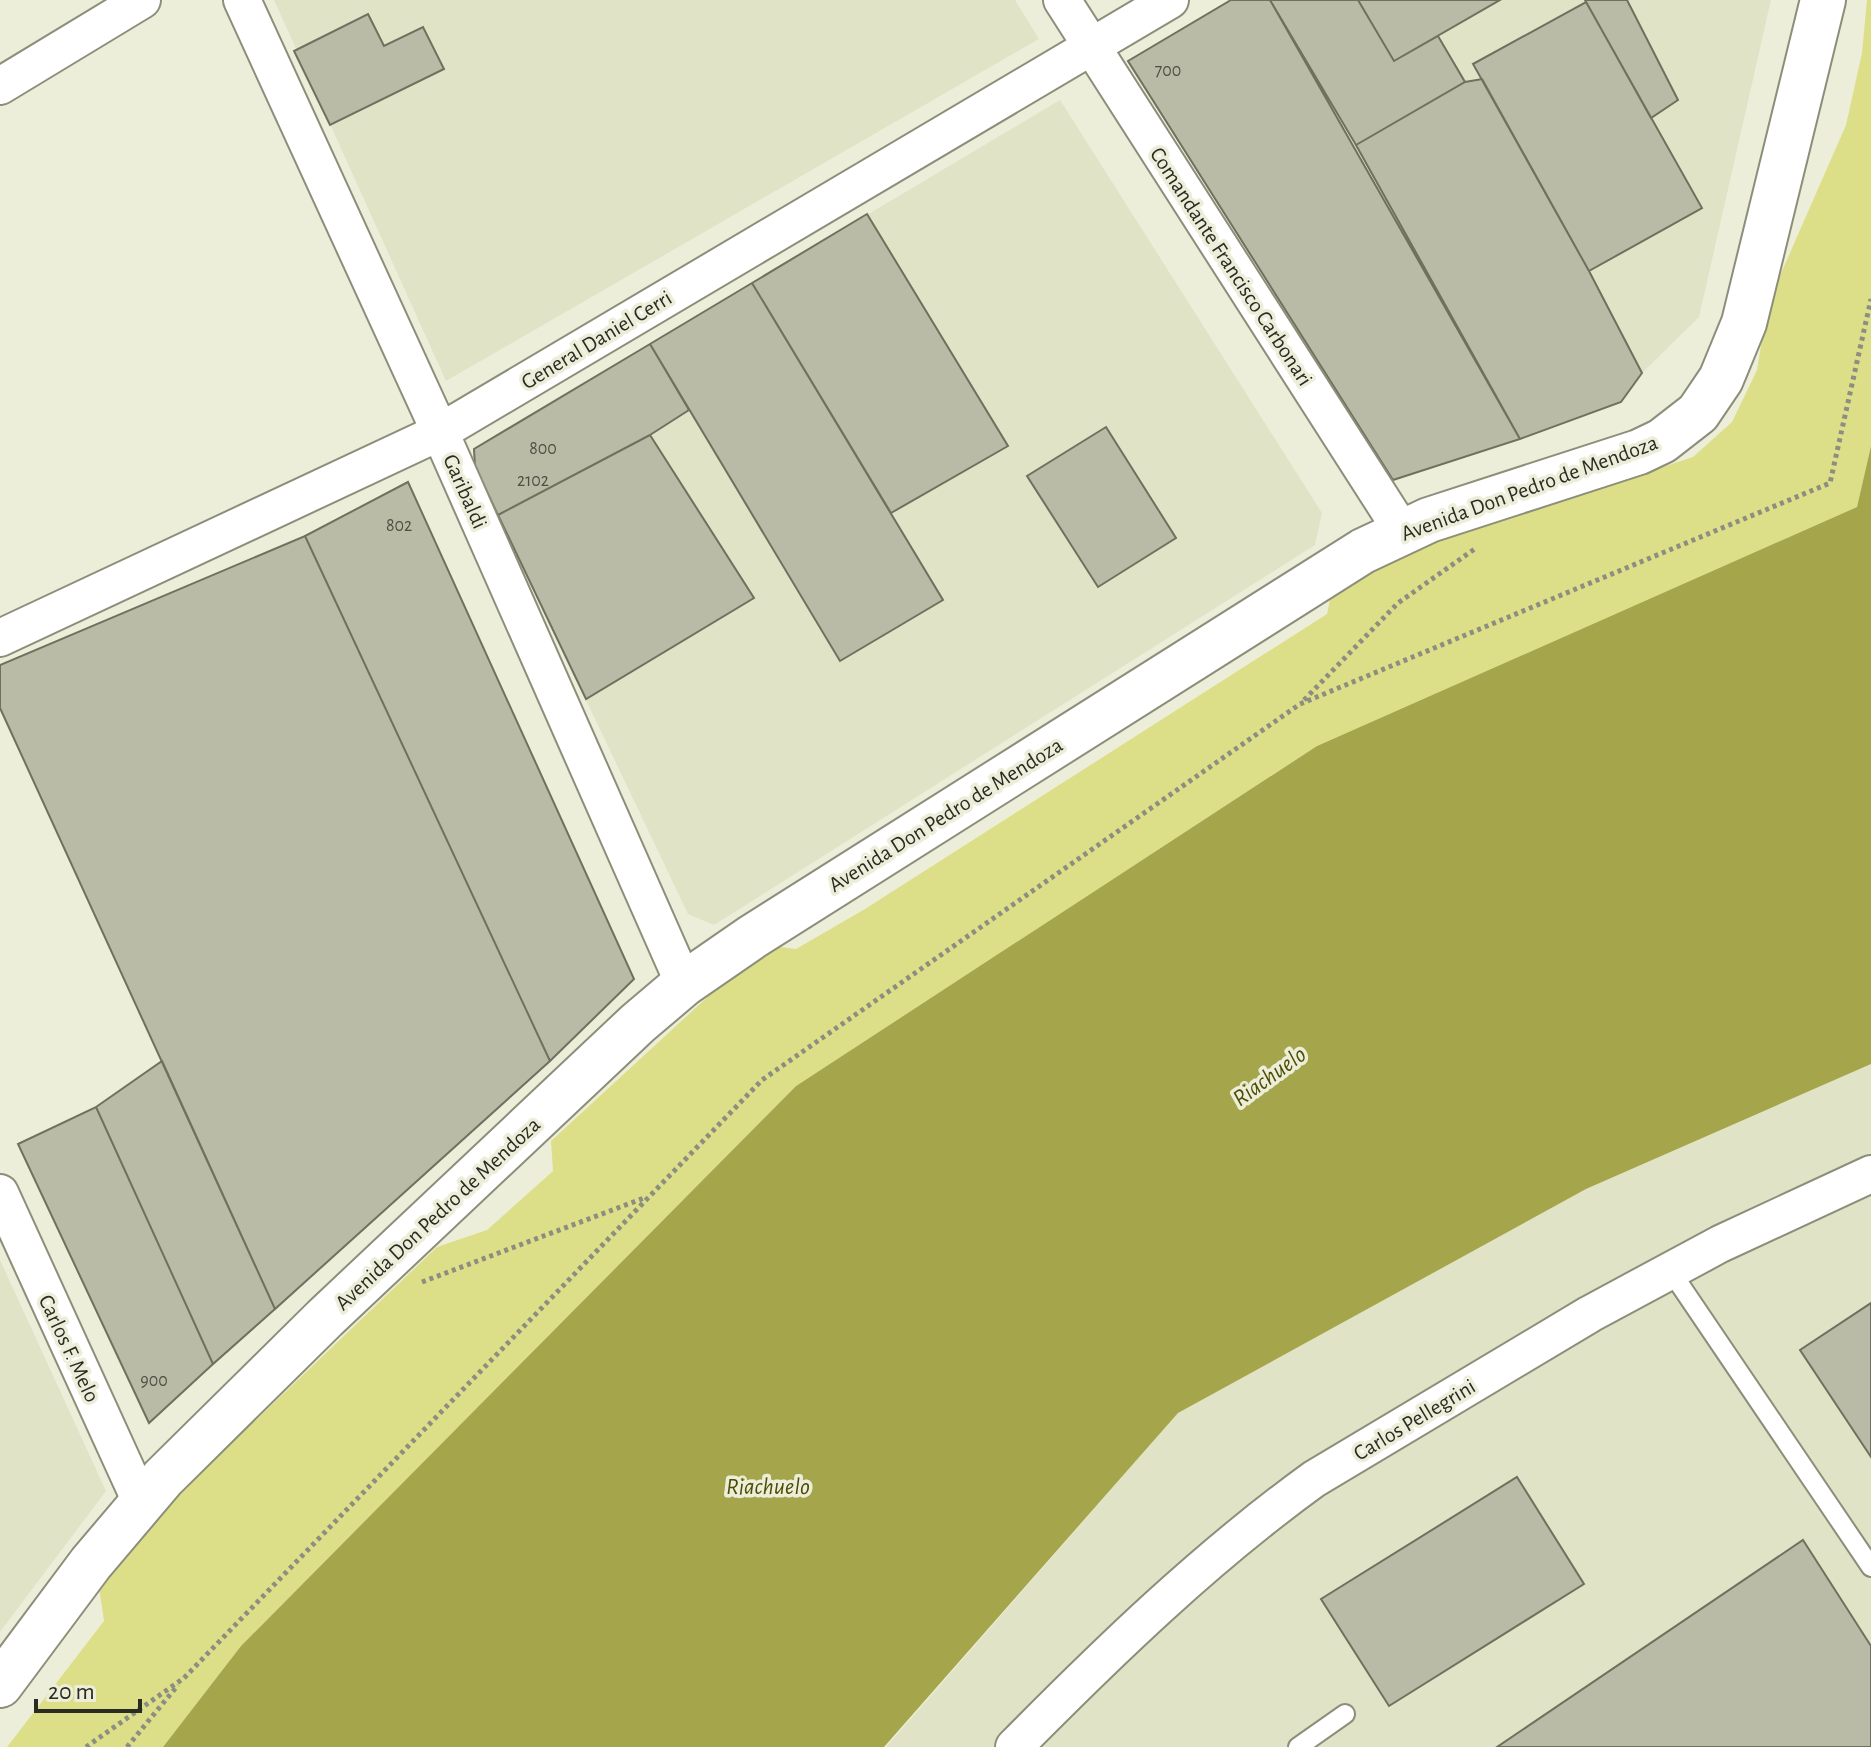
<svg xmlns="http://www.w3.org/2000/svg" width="1871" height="1747" font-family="'Alegreya Sans',sans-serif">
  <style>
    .built { fill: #e1e3c6 }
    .green { fill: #dddf88 }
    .water { fill: #a5a64c }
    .building { fill: #babba6; stroke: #6f705d; stroke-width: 2 }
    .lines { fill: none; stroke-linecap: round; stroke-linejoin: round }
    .service-casing { stroke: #8d8e7a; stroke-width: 22 }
    .minor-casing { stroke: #8d8e7a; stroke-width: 40 }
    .secondary-casing { stroke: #8d8e7a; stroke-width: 48 }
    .path { stroke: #8d8e80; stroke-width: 5; stroke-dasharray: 4 4; stroke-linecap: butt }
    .service { stroke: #fff; stroke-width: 18 }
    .minor { stroke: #fff; stroke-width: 36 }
    .secondary { stroke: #fff; stroke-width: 44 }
    .labels { text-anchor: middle; stroke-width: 7; stroke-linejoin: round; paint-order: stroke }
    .number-label { font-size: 18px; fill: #4e4f44 }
    .street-label { font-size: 22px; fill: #2a2b23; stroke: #edeed9 }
    .water-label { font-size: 24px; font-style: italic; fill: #4c4c03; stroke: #edeed9 }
  </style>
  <rect width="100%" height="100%" fill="#edeed9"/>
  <path class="built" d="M274,0H1015L1039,39L446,381Z
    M1231,0H1771L1699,317L1642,373L1621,402L1393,480L1128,61Z
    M1060,100L1322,513L1315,545L714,925L688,914L475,467L474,449Z
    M1871,1064V1747H886L1178,1413L1586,1189Z
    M0,1260L106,1491L0,1632Z"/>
  <path class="green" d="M1867,0H1871V446L1857,507L1317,746L796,1086L241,1646L163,1747H7L104,1621L99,1587L172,1500L437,1247L487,1230L553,1171L551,1141L764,945L796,949L865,909L1327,614L1333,585L1414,549L1693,457L1732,422L1757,370L1768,303L1846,125L1862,53Z"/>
  <path class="water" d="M1871,446V1064L1586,1189L1178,1413L884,1747H163L241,1646L796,1086L1317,746L1857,507Z"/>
  <path class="building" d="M1231,0H1270L1520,439L1393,480L1128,61Z
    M1270,0H1358L1394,61L1438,36L1465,82L1356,145Z
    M1358,0H1500L1394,61Z
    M1585,0H1627L1678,100L1651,118Z
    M1586,2L1702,208L1589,271L1473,64Z
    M368,14L384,46L423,27L444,69L330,125L294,51Z
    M1482,79L1589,271L1642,373L1621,402L1520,439L1356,145L1465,82Z
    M867,214L1008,446L891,513L752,283Z
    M752,283L943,600L840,661L650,344Z
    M650,344L689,410L650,435L498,515L475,467L474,449Z
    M1106,427L1176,538L1098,587L1027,476Z
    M650,435L754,598L586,699L498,515Z
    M408,482L634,979L550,1061L305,536Z
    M305,536L550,1061L275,1309L0,708V665Z
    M162,1061L275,1309L213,1364L96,1107Z
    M96,1107L213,1364L149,1423L18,1144Z
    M1871,1303V1457L1800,1350Z
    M1517,1477L1584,1584L1389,1706L1321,1599Z
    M1803,1540L1871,1646V1747H1497Z"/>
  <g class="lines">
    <g class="service-casing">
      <path id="service" d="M1670,1270L1871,1567
        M1298,1747L1345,1714"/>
    </g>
    <g class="minor-casing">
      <path id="minor" d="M242,0L440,432L684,984
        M1062,0L1402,531
        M0,86L142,0
        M0,638L440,432L1170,0
        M0,1193L141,1502
        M1014,1747C1109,1651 1205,1558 1314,1479L1590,1314L1720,1244L1871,1174"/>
    </g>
    <g class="secondary-casing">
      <path id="secondary" d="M0,1685L91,1563L163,1478L325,1318L638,1023L684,984L752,937L1363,551L1429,520L1639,452L1662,441L1698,413L1721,379L1744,323L1823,0"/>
    </g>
    <path class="path" d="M1304,700L1398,603L1476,548
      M422,1282L644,1198
      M86,1747L184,1678L762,1080L1300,704L1830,483L1871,299
      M127,1747L178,1685"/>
    <use href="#service" class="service"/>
    <use href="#minor" class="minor"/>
    <use href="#secondary" class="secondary"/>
  </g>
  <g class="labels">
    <g class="number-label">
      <text x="1168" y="76">700</text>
      <text x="543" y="454">800</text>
      <text x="533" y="486">2102</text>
      <text x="399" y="531">802</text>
      <text x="154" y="1386">900</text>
    </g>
    <g class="street-label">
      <text transform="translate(1232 266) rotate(57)" y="8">Comandante Francisco Carbonari</text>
      <text transform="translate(596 339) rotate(-31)" y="8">General Daniel Cerri</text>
      <text transform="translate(1529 487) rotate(-20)" y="8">Avenida Don Pedro de Mendoza</text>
      <text transform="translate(466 491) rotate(66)" y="8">Garibaldi</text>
      <text transform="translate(945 814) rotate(-32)" y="8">Avenida Don Pedro de Mendoza</text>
      <text transform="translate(437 1213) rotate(-43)" y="8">Avenida Don Pedro de Mendoza</text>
      <text transform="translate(70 1348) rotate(65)" y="8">Carlos F. Melo</text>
      <text transform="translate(1414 1419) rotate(-31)" y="8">Carlos Pellegrini</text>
    </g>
    <g class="water-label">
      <text transform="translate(1269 1076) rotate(-36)" y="8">Riachuelo</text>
      <text x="768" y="1494">Riachuelo</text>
    </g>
  </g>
  <path d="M36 1699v12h104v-12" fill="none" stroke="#2a2b23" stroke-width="4"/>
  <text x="48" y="1699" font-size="24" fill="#2a2b23" stroke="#edeed9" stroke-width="6" paint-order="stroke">20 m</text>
</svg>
